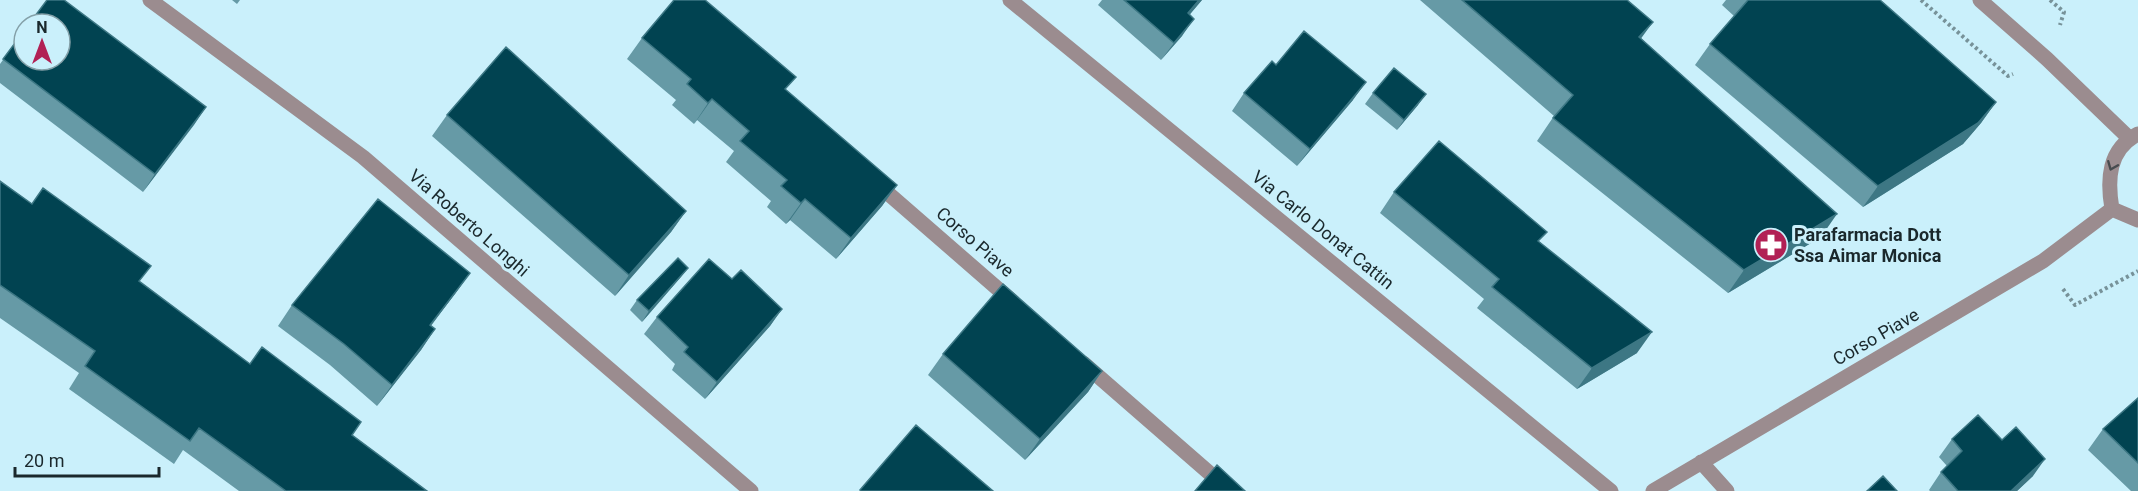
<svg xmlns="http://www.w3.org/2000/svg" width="2138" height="491" font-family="Roboto,sans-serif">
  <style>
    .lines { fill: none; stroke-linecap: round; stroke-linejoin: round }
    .path { stroke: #779299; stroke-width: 4; stroke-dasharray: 3 3; stroke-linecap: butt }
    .minor { stroke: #9b8c8f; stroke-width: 15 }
    .wall { fill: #669aa6 }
    .shaded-wall { fill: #3d7784 }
    .building { fill: #014351; stroke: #3d7784; stroke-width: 1.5 }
    .oneway { stroke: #474b4f }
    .labels { text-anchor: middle; stroke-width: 6; stroke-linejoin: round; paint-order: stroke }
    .street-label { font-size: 18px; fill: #1a282c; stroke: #caf0fb }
    .poi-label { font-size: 18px; font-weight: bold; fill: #1a282c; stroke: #caf0fb; text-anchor: start }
  </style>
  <rect width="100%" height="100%" fill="#caf0fb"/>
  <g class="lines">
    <path class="path" d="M1921,0L2008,76L2013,74
      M2050,0L2064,12L2060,25
      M2063,289L2075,305L2138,271"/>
    <path class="minor" d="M150,0L363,157L751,491
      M1010,0L1611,491
      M1980,0L2047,59L2129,138
      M875,182L1013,302
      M2112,209C2107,180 2108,149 2138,134
      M2112,209L2138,220
      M1083,363L1230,491
      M1701,462L1727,491
      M1653,491L2043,261L2112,209"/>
  </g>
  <path class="wall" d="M232,0H240L237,4Z
    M1102,0H1202L1189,15L1182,36L1161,60L1098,5Z
    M1420,0H1627L1641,38L1821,237L1728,293L1537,141L1554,116Z
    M1726,0H1880L1996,102L1981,123L1963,144L1863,207L1695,65L1710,44L1734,16L1722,5Z
    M24,31L206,107L143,192L0,83V64Z
    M642,38L786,90L897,185L882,206L836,259L790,220L786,224L767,207L771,201L726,162L734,151L697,120L694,124L672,105L676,100L627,59Z
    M1276,65L1353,100L1297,166L1232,111L1244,93Z
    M1373,93L1418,105L1397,130L1365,104Z
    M447,115L686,211L671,232L615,296L432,136Z
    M0,181L140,282L250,364L352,435L427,491H239L183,450L174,464L69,389L79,373L0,318Z
    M1394,192L1540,242L1637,353L1577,389L1477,308L1484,299L1380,213Z
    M688,268L680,278L642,322L630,310L637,300Z
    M470,273L431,326L435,329L421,350L377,406L330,365L278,326L292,305Z
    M732,279L782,309L770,326L705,399L672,370L675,364L644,334L657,317Z
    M943,354L1102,371L1088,392L1025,460L928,375Z
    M2138,398V491H2131L2088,450L2103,429Z
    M1952,439L2033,476L2017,491H1930L1929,490L1941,472L1947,466L1939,457Z"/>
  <path class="shaded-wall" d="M1199,0H1202L1176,31L1188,13Z
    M1194,19L1182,36L1161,60L1174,43Z
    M1653,22L1637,44L1639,37Z
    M1366,82L1353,100L1297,166L1310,149Z
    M1426,94L1418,105L1397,130L1404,120Z
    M712,99L697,120L694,124L708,103Z
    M1996,102L1981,123L1963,144L1863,207L1878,186Z
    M206,107L194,125L143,192L155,174Z
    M897,185L882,206L836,259L851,238Z
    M805,199L790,220L786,224L801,203Z
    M686,211L671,232L615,296L629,275Z
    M1837,214L1821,237L1728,293L1744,270Z
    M688,268L680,278L642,322L649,311Z
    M470,273L455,294L415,346L430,325Z
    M782,309L770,326L705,399L717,382Z
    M435,329L421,350L377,406L392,385Z
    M1652,332L1637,353L1577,389L1592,368Z
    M1102,371L1088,392L1025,460L1040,439Z
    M2045,459L2033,476L2017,491H2011Z"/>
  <path class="building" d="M47,0H64L206,107L155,174L3,59L24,31V60H60V24H29Z
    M674,0H705L796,77L785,89L897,185L851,238L805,199L801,203L781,186L787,180L740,141L749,131L712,99L708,103L687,84L691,79L642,38Z
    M1124,0H1199L1188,13L1194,19L1174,43Z
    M1462,0H1627L1653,22L1639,37L1837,214L1744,270L1553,118L1573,95Z
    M1748,0H1880L1996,102L1978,123L1878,186L1710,44Z
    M1304,31L1366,82L1310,149L1244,93L1272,61L1276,65Z
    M506,47L686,211L629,275L447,115Z
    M1394,68L1426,94L1404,120L1373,93Z
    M1439,141L1547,232L1538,241L1652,332L1592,368L1492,287L1499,279L1394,192Z
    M0,181L32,204L43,188L151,266L139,281L250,364L262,347L361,422L352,435L427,491H286L199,428L190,441L85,366L95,351L0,285Z
    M378,199L470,273L430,325L435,329L392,385L344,344L292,305Z
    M678,258L688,268L649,311L637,300Z
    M709,259L732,279L741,270L782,309L717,382L684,352L688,347L657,317Z
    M1003,284L1102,371L1040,439L943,354Z
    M2138,398V463L2103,429Z
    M1978,415L2002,440L2016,427L2045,459L2011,491H1958L1941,472L1962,451L1952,439Z
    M916,425L993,491H861L860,490Z
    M1217,465L1245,491H1195Z
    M1883,476L1897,491H1867Z"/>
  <defs><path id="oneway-chevron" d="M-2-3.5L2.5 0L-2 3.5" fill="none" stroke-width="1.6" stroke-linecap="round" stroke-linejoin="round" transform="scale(1.5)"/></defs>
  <use class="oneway" href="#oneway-chevron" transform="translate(2112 166) rotate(112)"/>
  <defs>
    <g id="pharmacy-disc" transform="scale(1.725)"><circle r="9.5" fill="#b12155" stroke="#caf0fb"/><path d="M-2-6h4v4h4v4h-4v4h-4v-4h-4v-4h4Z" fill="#fff"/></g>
  </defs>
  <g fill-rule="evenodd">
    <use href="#pharmacy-disc" x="1771" y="245"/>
  </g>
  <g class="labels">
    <g class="street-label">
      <text transform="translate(469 223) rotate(41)" y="6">Via Roberto Longhi</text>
      <text transform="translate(1323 230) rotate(39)" y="6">Via Carlo Donat Cattin</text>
      <text transform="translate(975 242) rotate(41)" y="6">Corso Piave</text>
      <text transform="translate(1876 337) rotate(-30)" y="6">Corso Piave</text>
    </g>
    <g class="poi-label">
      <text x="1794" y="241">Parafarmacia Dott<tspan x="1794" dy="21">Ssa Aimar Monica</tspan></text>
    </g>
  </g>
  <g transform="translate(42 42)"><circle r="28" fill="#caf0fb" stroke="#84a0a8" stroke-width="1.5"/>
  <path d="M0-4.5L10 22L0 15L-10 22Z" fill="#b12155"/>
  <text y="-9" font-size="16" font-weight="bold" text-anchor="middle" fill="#1a282c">N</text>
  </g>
  <path d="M15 467v9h144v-9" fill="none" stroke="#1a282c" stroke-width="3"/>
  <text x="24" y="467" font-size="18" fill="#1a282c" stroke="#caf0fb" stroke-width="4.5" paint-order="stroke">20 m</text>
</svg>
